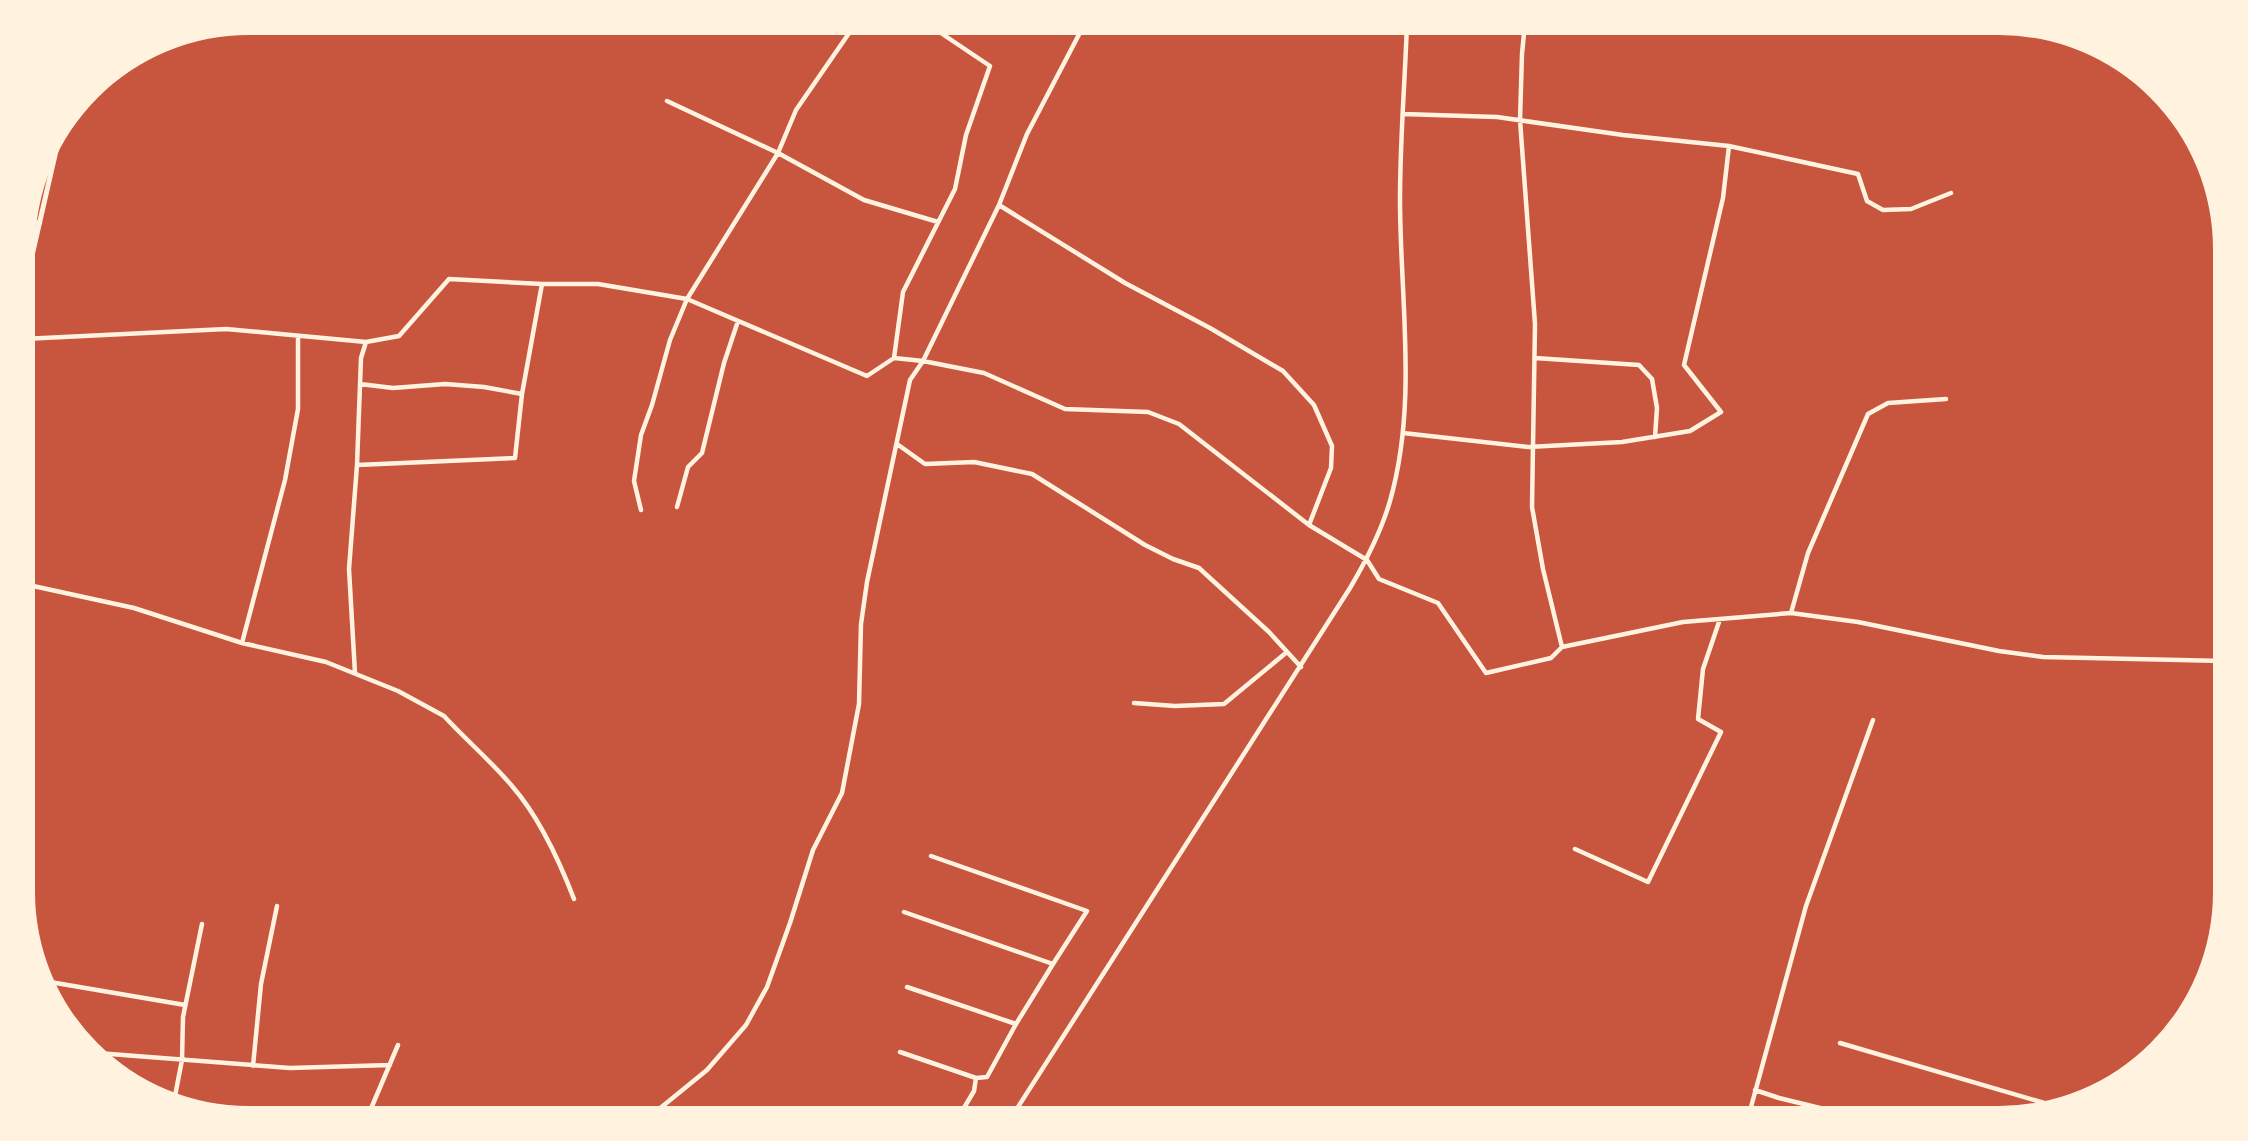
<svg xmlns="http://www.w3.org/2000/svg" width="2248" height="1141" font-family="Karla,sans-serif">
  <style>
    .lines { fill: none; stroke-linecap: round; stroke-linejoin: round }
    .minor { stroke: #fff3e0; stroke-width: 4.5 }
    .tertiary { stroke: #fff3e0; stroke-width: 5 }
  </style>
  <rect width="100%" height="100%" fill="#c8553d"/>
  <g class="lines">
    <path class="minor" d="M1525,23L1522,54L1520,120L1535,324L1532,507L1543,569L1562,647L1683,622L1791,613L1858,622L1999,651L2043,657L2225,661
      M667,101L778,153L864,200L938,222
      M1403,114L1497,117L1623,135L1729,146L1858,174L1867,201L1883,210L1911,209L1951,193
      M50,144L58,145
      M999,205L1125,283L1210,328L1283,371L1314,405L1332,446L1331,468L1309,525
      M27,221L40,223
      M23,339L226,329L366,342L399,336L449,279L542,284H598L687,299L867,376L894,358L923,361L999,205L1027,134L1085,23
      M894,358L903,292L955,189L966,135L990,66L926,23
      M1535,358L1639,365L1652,379L1657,408L1655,437
      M360,384L393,388L445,384L484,387L522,394
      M1403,433L1528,447L1622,442L1690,431L1721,412L1684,365L1723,198L1729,146
      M897,444L925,464L974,462L1032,474L1145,545L1173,559L1199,568L1269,632L1301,667
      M357,465L515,458L522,394L542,284
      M677,507L688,467L702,453L724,363L738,321
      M641,510L634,481L641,435L652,405L670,340L687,299L778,153L796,110L856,23
      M24,584L134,608L242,643L326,662L398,691L444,716C466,740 491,761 512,786C540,818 559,860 574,899
      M1791,613L1808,553L1868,414L1888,403L1946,399
      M242,643L285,480L298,409V336
      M355,673L349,569L357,465L361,358L366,342
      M1134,703L1175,706L1224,704L1287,652
      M1575,849L1648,882L1721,732L1698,719L1703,669L1720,619
      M931,856L1087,911L1053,964
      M904,912L1053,964L1016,1024
      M50,982L185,1005
      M907,987L1016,1024L987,1077L976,1078
      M1840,1043L2051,1105
      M900,1052L976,1078L974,1091L958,1118
      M97,1053L290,1068L390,1065
      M253,1066L261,984L277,906
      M1755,1090L1779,1098L1861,1118
      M174,1101L182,1060L183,1017L202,924
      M892,1117L894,1118
      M367,1118L398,1045
      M648,1118L707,1070L746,1025L767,987L790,923L813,850L842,793L859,704L861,624L867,582L910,380L923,361L984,373L1065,409L1148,412L1179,424L1309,525L1367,560L1379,579L1438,603L1486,673L1551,658L1562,647
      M1011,1118L1350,588C1366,561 1381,532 1390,501C1418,403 1400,299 1400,199C1400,140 1405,81 1407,23
      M1748,1118L1806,906L1873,720"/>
    <path class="tertiary" d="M23,295L61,129"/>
  </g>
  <path d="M0 0H2248V1141H0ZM249 35H1999A214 214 0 0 1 2213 249V892A214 214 0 0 1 1999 1106H249A214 214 0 0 1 35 892V249A214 214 0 0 1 249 35Z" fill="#fff3e0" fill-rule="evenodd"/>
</svg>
